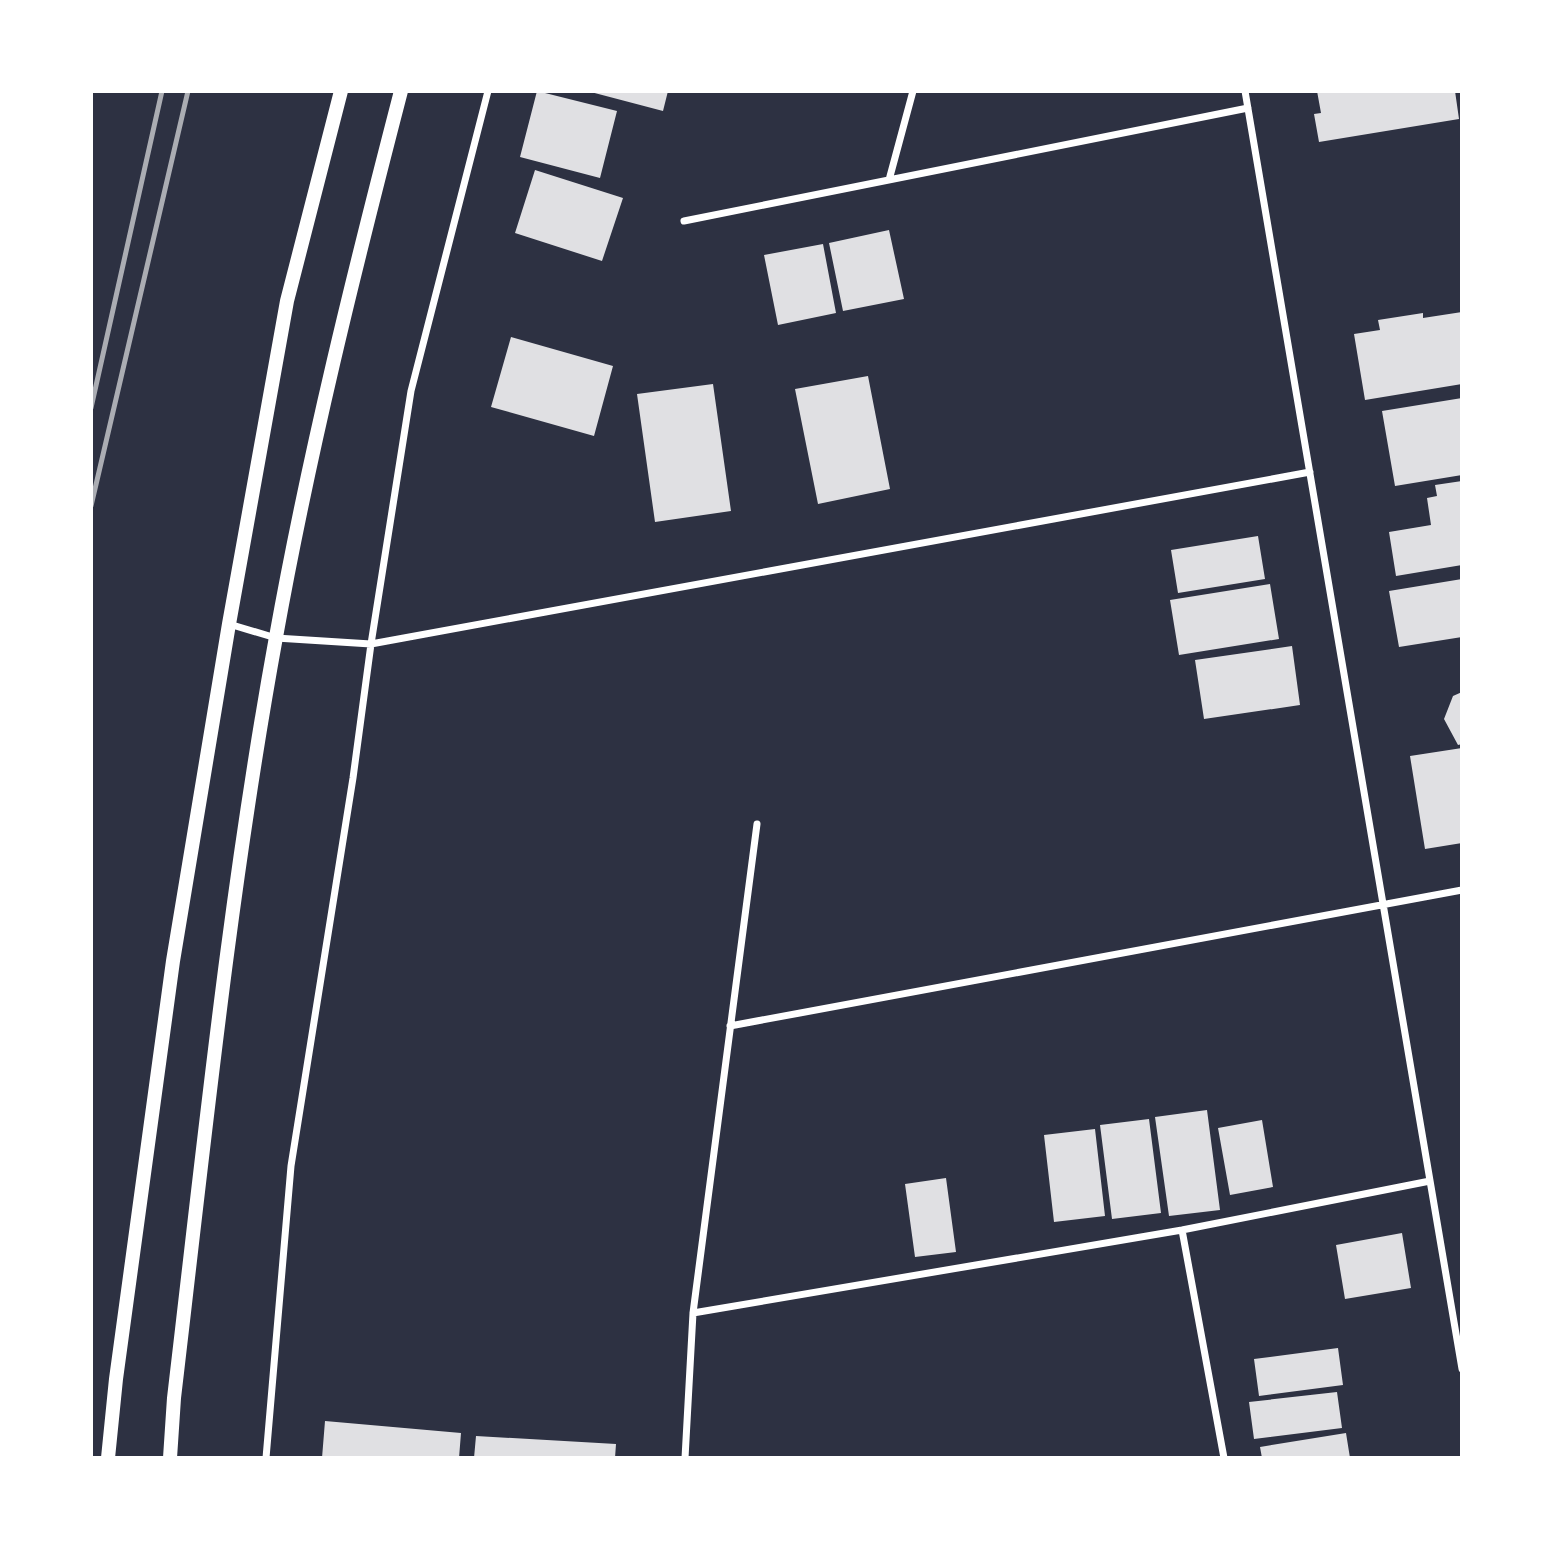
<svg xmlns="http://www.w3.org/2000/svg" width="1553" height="1549" font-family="'Work Sans',sans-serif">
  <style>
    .building { fill: #e0e0e3 }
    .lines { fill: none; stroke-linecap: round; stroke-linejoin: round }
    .minor { stroke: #fff; stroke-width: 7 }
    .secondary { stroke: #fff; stroke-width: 14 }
    .rail { stroke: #abadb3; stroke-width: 5 }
  </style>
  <rect width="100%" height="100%" fill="#2d3142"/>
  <path class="building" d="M537,91L617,111L600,178L520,157Z
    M587,91H668L663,111Z
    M1317,91H1455L1459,119L1319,142L1314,114L1321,113Z
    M535,170L623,198L602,261L515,233Z
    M889,230L904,299L843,311L829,243Z
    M823,244L836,313L778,325L764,255Z
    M1462,312V384L1365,400L1354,334L1380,330L1378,320L1423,313V318Z
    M511,337L613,366L594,436L491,407Z
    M868,376L890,489L818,504L795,389Z
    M713,384L731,511L655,522L637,394Z
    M1462,398V475L1395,486L1382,411Z
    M1462,481V565L1396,576L1389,532L1431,525L1427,498L1437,496L1435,485Z
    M1258,536L1265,579L1178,593L1171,550Z
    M1462,579V637L1399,647L1389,591Z
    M1270,584L1279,639L1179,655L1170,600Z
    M1292,646L1300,705L1204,719L1195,660Z
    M1462,692V744L1458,745L1444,719L1453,696Z
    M1462,748V843L1425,849L1410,756Z
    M1207,1110L1220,1210L1169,1216L1155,1117Z
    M1149,1119L1161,1213L1112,1219L1100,1125Z
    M1262,1120L1273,1187L1230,1195L1218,1128Z
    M1095,1129L1105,1216L1054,1222L1044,1135Z
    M946,1178L956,1252L915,1257L905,1184Z
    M1402,1233L1411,1288L1345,1299L1336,1245Z
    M1338,1348L1343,1385L1259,1396L1254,1359Z
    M1337,1392L1342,1428L1254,1439L1249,1402Z
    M325,1421L461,1433L459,1458H322Z
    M1346,1433L1350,1458H1262L1260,1447Z
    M476,1436L616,1444L615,1458H474Z"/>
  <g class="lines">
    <path class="minor" d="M1245,91L1462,1369
      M889,180L913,91
      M684,221L1248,108
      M229,624L276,638L371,644L1310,472
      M730,1026L1462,890
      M1182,1230L1224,1458
      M693,1313L1182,1230L1430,1181
      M266,1458L291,1166L353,778L371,644L411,391L488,91
      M685,1458L693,1313L757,824"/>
    <path class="secondary" d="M108,1458L116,1379L173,961L229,624L287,301L341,91
      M170,1458L174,1398C204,1144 230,889 276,637C309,453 354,272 401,91"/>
    <path class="rail" d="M91,408L162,91
      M91,506L188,91"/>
  </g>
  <rect width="1553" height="1549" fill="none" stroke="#ffffff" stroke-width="186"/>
</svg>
